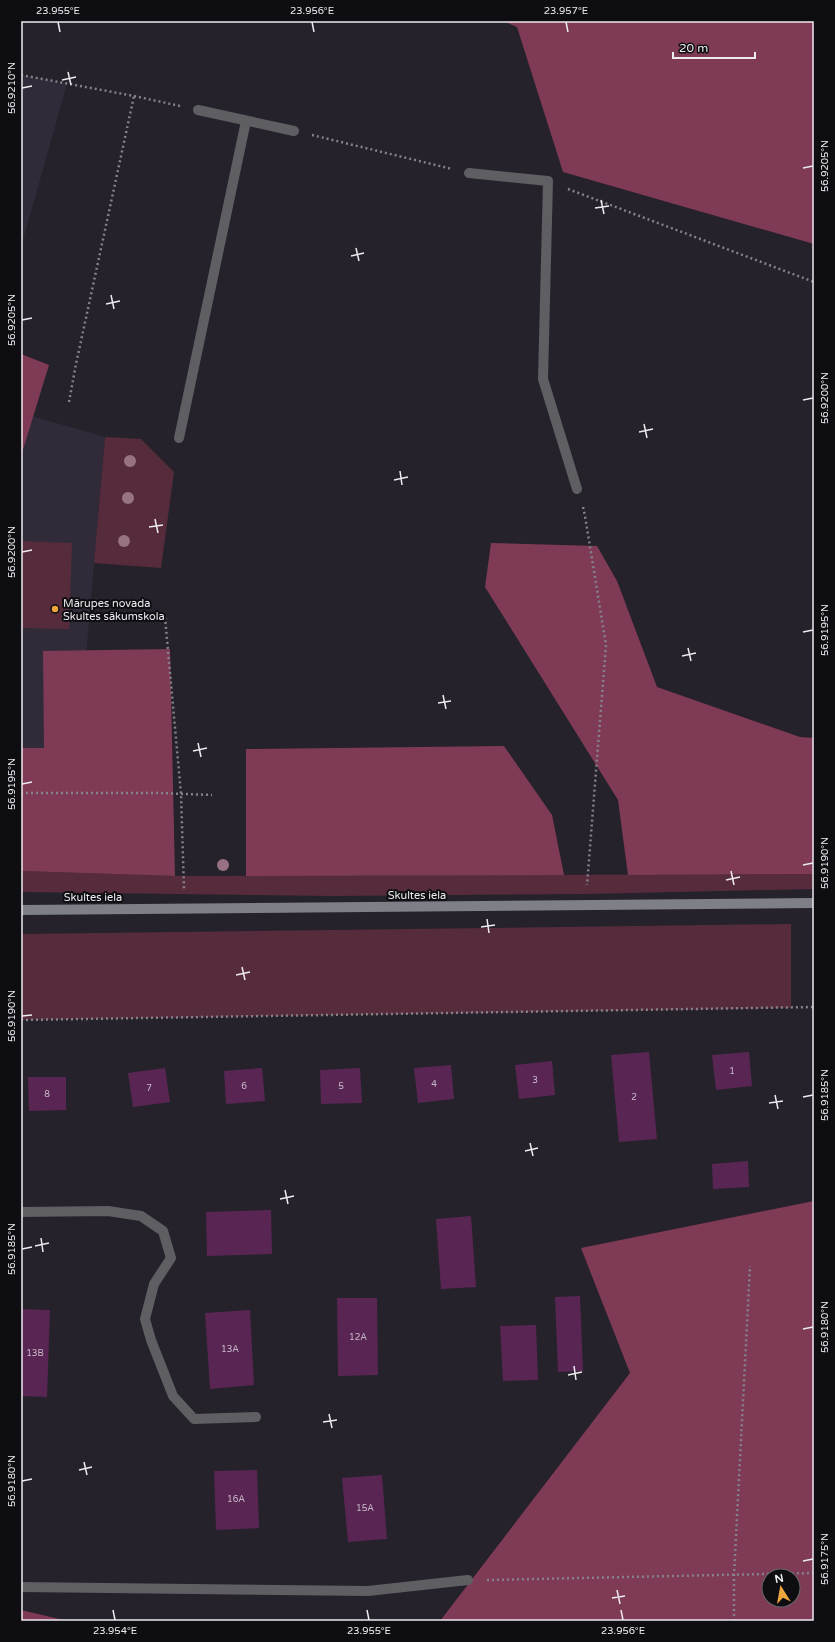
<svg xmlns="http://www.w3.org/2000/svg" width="835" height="1642" font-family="'Varela Round',sans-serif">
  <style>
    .built { fill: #312b39 }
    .green { fill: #562c3c }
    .forest { fill: #7f3b56; fill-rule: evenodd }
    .building { fill: #592654 }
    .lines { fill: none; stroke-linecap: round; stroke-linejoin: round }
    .path { stroke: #858289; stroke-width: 2.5; stroke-dasharray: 2 3; stroke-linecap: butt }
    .service { stroke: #5e5e63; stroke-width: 10 }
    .minor { stroke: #5e5e63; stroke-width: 10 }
    .secondary { stroke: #7e7f87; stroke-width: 10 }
    .tree { fill: #977282 }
    .ticks { fill: none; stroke: #edeaf0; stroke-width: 1.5 }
    .poi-dot { fill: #f0a63e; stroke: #0e0d11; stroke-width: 1.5 }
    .labels { text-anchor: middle; stroke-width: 4; stroke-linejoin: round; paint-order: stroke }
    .number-label { font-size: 9px; fill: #c8b9c9 }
    .poi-label { font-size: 11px; fill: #edeaf0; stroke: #0e0d11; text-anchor: start }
    .street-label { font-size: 11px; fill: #edeaf0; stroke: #0e0d11 }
    .neatline { fill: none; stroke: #edeaf0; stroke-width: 1.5 }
    .ticks-label { font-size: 10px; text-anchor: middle; fill: #edeaf0 }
  </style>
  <rect width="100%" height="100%" fill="#26222b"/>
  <path class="built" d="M21,75L67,84L21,247Z
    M21,413L105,437L86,656L87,788H21Z"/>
  <path class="green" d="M105,437L141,439L174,472L161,568L94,563Z
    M21,541L72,543L69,629L21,628Z
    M21,871L175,876L814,874V889L587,894L332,896L21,892Z
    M791,924V1008L21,1020V934Z"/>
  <path class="forest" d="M503,21H814V244L563,172L517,27Z
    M21,354L49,365L21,456Z
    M491,543L597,546L617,581L657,687L800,737L814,738V874L628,875L618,800L485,587Z
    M170,649L175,876L21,871V748H44L43,651Z
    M504,746L552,815L564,875L246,876V749Z
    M814,1201V1621H440L630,1373L581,1248ZM769,1576H793V1600H769Z
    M21,1610L68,1621H21Z"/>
  <path class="building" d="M649,1052L657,1139L619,1142L611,1055Z
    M749,1052L752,1086L716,1090L712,1055Z
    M552,1061L555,1095L519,1099L515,1065Z
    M451,1065L454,1099L418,1103L414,1068Z
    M165,1068L170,1102L133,1107L128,1073Z
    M262,1068L265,1101L226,1104L224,1071Z
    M360,1068L362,1103L321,1104L320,1070Z
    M28,1077H66V1110L29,1111Z
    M748,1161L749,1187L713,1189L712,1164Z
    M271,1210L272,1254L207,1256L206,1212Z
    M471,1216L476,1287L441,1289L436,1219Z
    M580,1296L583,1371L558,1372L555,1297Z
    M337,1298H377L378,1375L338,1376Z
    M21,1309L50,1310L47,1397L21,1396Z
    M250,1310L254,1385L210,1389L205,1313Z
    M536,1325L538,1380L503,1381L500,1326Z
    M257,1470L259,1528L216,1530L214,1471Z
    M382,1475L387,1539L348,1542L342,1478Z"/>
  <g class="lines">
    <path class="path" d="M21,75L134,96L180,106
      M312,135L452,169
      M568,189L814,282
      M69,402L76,364L134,96
      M583,507L585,516L606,645L587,885
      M165,617L181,794L184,889
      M21,793H158L212,795
      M21,1020L814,1007
      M487,1580L814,1573
      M734,1621V1575L750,1266"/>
    <path class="service" d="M198,110L294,131
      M469,173L548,181L543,379L577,489
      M179,438L246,121"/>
    <path class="minor" d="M21,1212L108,1211L141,1216L163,1231L171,1258L154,1284L145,1319L151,1340L173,1396L194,1419L256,1417
      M21,1587L368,1591L468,1580"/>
    <path class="secondary" d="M21,910L814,903"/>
  </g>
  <g class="tree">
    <circle cx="130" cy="461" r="6"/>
    <circle cx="128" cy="498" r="6"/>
    <circle cx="124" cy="541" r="6"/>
    <circle cx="223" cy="865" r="6"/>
  </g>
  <path class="ticks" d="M58,22L60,32M312,22L314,32M566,22L568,32M68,72L71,85M62,80L76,77M22,88L32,86M803,168L813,166M601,200L604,214M595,208L609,206M356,248L359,261M351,256L364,253M111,295L114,309M106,304L120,301M22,320L32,318M803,400L813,398M644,424L647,438M639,432L653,429M400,471L402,485M394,480L408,477M155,519L158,533M149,527L163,525M22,552L32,550M803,632L813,630M688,648L691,661M682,656L696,653M443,695L446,709M438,703L451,701M198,743L201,757M193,751L207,748M22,784L32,782M803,865L813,863M731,871L734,885M726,880L740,877M487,919L489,933M481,927L495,925M242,967L245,980M236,975L250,972M22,1016L32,1015M775,1095L778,1109M803,1097L813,1095M769,1103L783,1101M530,1143L533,1156M525,1151L538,1148M285,1190L288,1204M280,1199L294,1196M41,1238L43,1252M35,1246L49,1243M22,1249L32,1247M803,1329L813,1327M574,1366L576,1380M568,1375L582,1372M329,1414L332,1428M323,1422L337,1420M84,1462L87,1475M79,1470L92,1467M22,1481L32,1479M803,1561L813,1559M617,1590L620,1604M612,1598L625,1596M113,1610L115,1620M367,1610L369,1620M621,1610L623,1620"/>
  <circle class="poi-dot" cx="55" cy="609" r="4"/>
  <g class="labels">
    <g class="number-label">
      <text x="732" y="1074">1</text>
      <text x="535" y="1083">3</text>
      <text x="434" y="1087">4</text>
      <text x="244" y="1089">6</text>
      <text x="341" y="1089">5</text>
      <text x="149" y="1091">7</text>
      <text x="47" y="1097">8</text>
      <text x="634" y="1100">2</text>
      <text x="358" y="1340">12A</text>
      <text x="230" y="1352">13A</text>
      <text x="35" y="1356">13B</text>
      <text x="236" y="1502">16A</text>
      <text x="365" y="1511">15A</text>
    </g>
    <g class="poi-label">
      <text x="63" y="607">Mārupes novada<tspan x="63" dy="13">Skultes sākumskola</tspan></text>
    </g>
    <g class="street-label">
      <text x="417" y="899">Skultes iela</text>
      <text x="93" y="901">Skultes iela</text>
    </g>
  </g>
  <rect width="835" height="1642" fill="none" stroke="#0e0d11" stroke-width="44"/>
  <g transform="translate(781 1588) rotate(349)"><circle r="19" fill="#0e0d11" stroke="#67656a"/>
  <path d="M0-3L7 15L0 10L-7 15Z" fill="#f0a63e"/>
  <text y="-6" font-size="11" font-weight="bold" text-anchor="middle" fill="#edeaf0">N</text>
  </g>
  <path d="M673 52v6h82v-6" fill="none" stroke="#edeaf0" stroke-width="2"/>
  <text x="679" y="52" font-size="12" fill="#edeaf0" stroke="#0e0d11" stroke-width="3" paint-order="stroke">20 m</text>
  <rect x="22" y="22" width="791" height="1598" class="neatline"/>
  <g class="ticks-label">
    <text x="58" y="14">23.955°E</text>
    <text x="312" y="14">23.956°E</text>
    <text x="566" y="14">23.957°E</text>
    <text transform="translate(11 88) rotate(-90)" y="4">56.9210°N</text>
    <text transform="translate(824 166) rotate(-90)" y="4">56.9205°N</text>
    <text transform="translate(11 320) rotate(-90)" y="4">56.9205°N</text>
    <text transform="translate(824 398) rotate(-90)" y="4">56.9200°N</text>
    <text transform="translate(11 552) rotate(-90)" y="4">56.9200°N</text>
    <text transform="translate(824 630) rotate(-90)" y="4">56.9195°N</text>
    <text transform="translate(11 784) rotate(-90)" y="4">56.9195°N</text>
    <text transform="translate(824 863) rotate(-90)" y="4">56.9190°N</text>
    <text transform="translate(11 1016) rotate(-90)" y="4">56.9190°N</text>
    <text transform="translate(824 1095) rotate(-90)" y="4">56.9185°N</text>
    <text transform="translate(11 1249) rotate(-90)" y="4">56.9185°N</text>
    <text transform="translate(824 1327) rotate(-90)" y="4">56.9180°N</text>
    <text transform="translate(11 1481) rotate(-90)" y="4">56.9180°N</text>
    <text transform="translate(824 1559) rotate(-90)" y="4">56.9175°N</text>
    <text x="115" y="1634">23.954°E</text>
    <text x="369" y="1634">23.955°E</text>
    <text x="623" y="1634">23.956°E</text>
  </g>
</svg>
